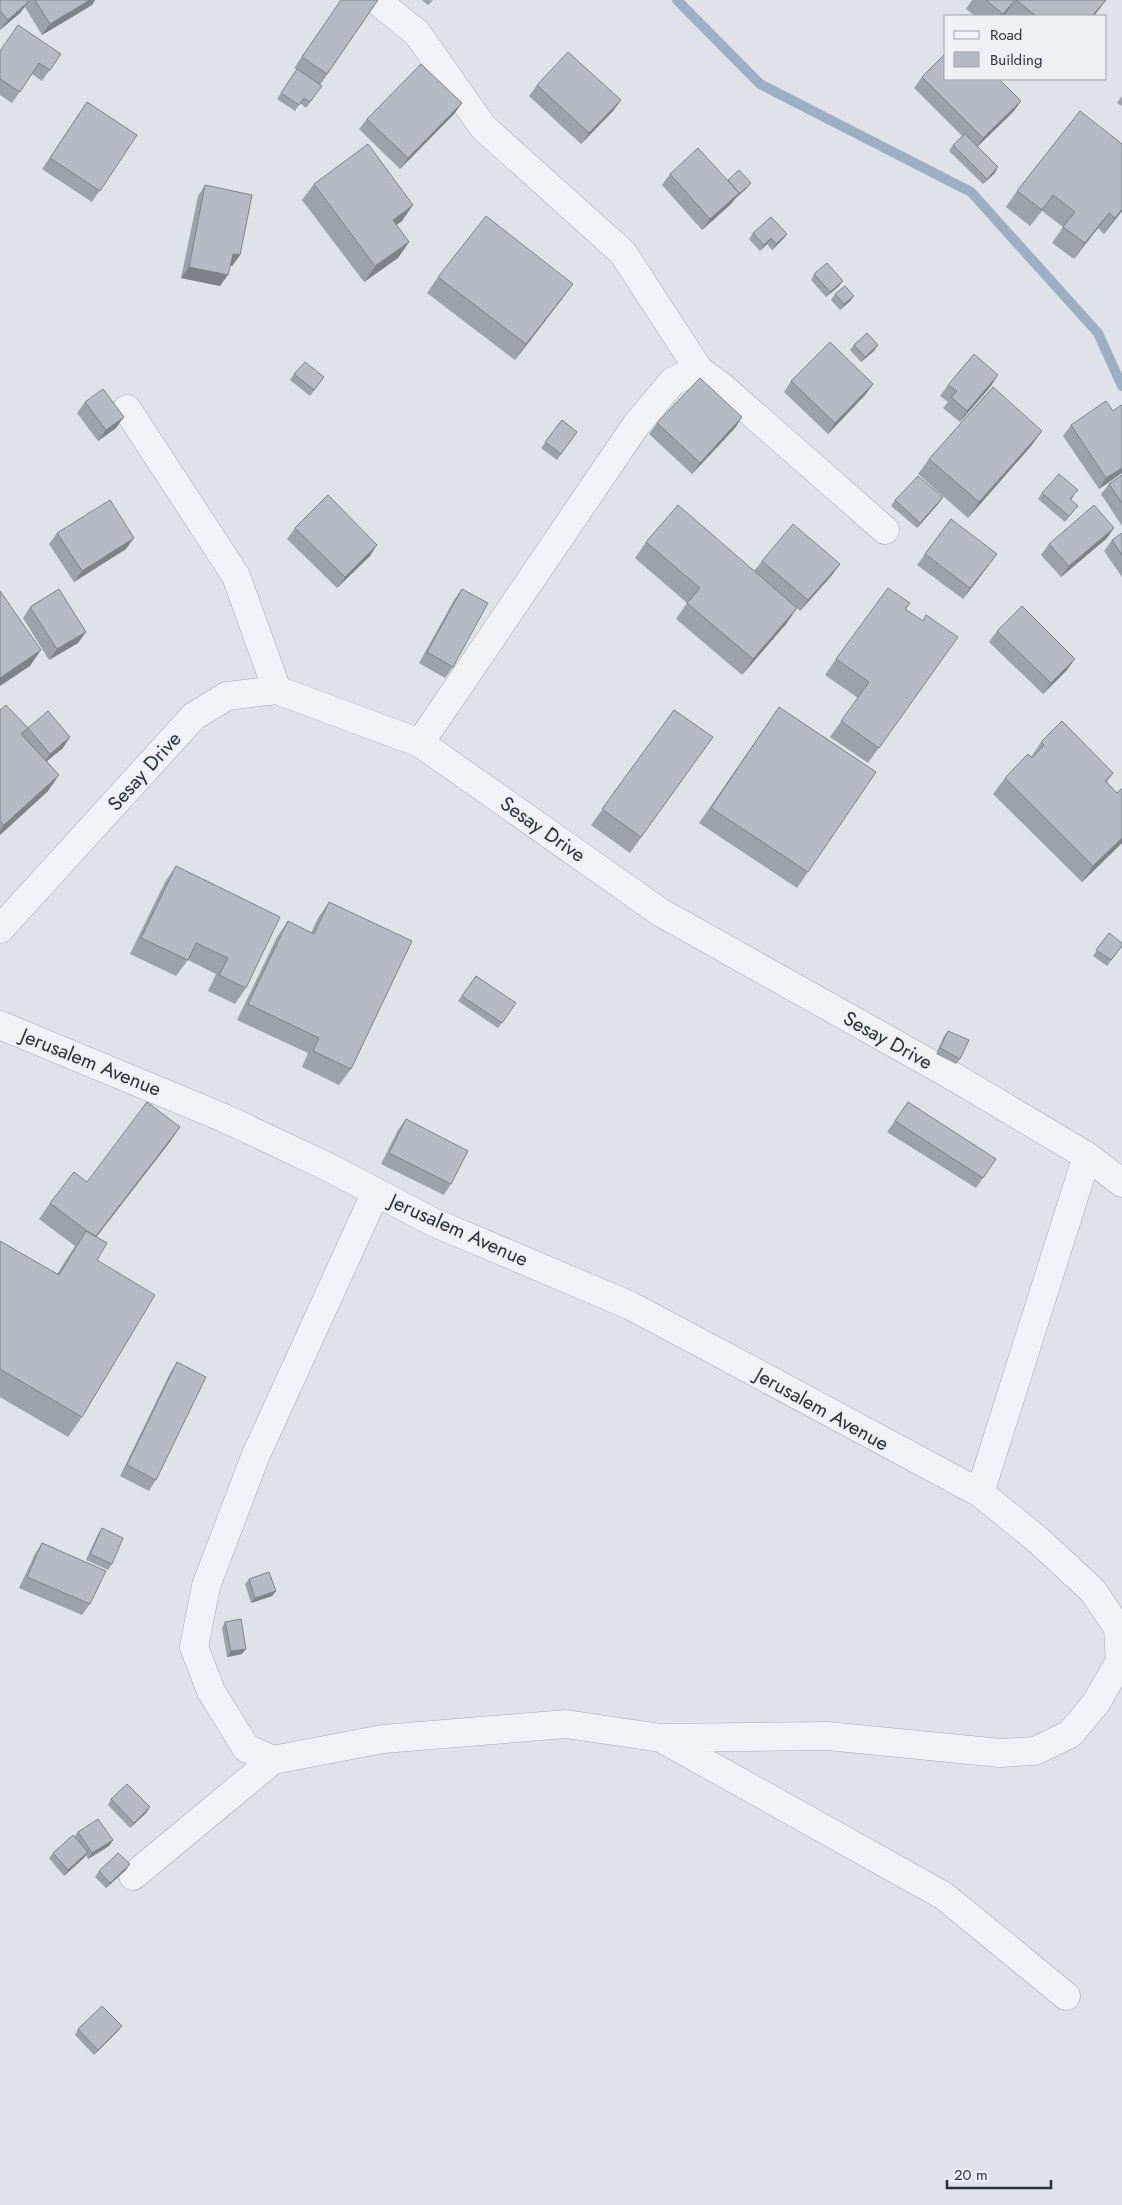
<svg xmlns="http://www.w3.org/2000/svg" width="1122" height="2205" font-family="Jost,sans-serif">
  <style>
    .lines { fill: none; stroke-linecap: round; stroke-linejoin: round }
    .stream { stroke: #9db0c3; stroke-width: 10 }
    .minor-casing { stroke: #a5a9b0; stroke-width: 29 }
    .minor { stroke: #f1f2f5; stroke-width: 28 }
    .wall { fill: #9da1a8 }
    .shaded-wall { fill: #7f8388 }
    .building { fill: #b6bbc3; stroke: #7f8388 }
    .labels { text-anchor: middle; stroke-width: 4.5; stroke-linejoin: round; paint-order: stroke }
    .street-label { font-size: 20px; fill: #29303c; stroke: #eef0f4 }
  </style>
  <rect width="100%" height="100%" fill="#dfe2e6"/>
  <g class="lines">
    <path class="stream" d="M677,0L760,84L971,192L1098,333L1122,386"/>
    <g class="minor-casing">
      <path id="minor" d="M376,0L417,33L483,127L623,253L699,370
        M127,409L236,576L277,690
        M420,743L636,425L673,381L699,370L721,386L885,530
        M0,929L194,716L227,696L277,690L420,743L660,912L956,1078L1087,1156L1122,1183
        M0,1025L224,1118L328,1167L433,1222L629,1305L710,1348L980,1493L1037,1539L1093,1591L1118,1628L1120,1661L1096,1703L1070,1734L1035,1751L1000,1753L828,1736L661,1738
        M376,1192L255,1457L206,1586L194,1647L211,1691L246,1748L273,1760L383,1739L566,1724L661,1738L944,1896L1066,1996
        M980,1493L1087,1156
        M133,1876L273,1760"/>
    </g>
    <use href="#minor" class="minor"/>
  </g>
  <path class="wall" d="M0,0H95L92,5L42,35L25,7L20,13L0,30Z
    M341,0H378L320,85L322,86L306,108L300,103L295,111L277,99L297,69L294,68Z
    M422,0H433L428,5Z
    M972,0H1106L1094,16H975L966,9Z
    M0,51L61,54L42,81L32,74L12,103L0,95Z
    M922,77L1021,101L1013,112L978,146L995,173L983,184L949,151L953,145L962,136L914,88Z
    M537,85L621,100L613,111L581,144L529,96Z
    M1122,96V106L1117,103Z
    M87,102L137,135L92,202L42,169Z
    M462,103L454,114L400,169L359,129L367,119Z
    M1122,144V211L1104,234L1098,228L1074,259L1052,243L1063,227L1042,211L1030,226L1006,207L1017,191Z
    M670,174L728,180L747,188L735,199L731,204L702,230L662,185Z
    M314,184L402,221L396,225L409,242L398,258L364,282L302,200Z
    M205,185L240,255L232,266L230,265L220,286L181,278L198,196Z
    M753,233L787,234L783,239L772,250L767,244L760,251L749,239Z
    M814,274L843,281L839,286L826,297L811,280Z
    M438,277L562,299L515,360L427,293Z
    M835,294L854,296L850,301L840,310L831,300Z
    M854,345L874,351L861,362L850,350Z
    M294,374L324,377L310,396L290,380Z
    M791,381L873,384L865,395L828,434L784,392Z
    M948,385L991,386L960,422L943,408L948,402L940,396Z
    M85,402L116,428L98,441L77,413Z
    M1122,406V473L1099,489L1063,436L1071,425L1113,411Z
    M742,417L735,428L692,474L649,434L657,423Z
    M562,420L577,432L557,460L541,448Z
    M1042,431L1031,446L968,518L918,474L929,459Z
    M1122,475V526L1101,494L1109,484Z
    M1042,493L1074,496L1071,500L1074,511L1065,522L1038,499Z
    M943,497L939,503L917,528L891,506L895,500Z
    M295,528L370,556L337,588L287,539Z
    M1114,528L1106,539L1061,577L1041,555L1049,544Z
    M57,533L126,549L74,582L49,544Z
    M1122,533V577L1104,551L1112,540Z
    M646,542L754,571L762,561L840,564L832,575L800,611L797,608L786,624L742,675L676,619L687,603L635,558Z
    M925,554L989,565L963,599L917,565Z
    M462,589L453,667L445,678L419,663L454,600Z
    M910,603L906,609L922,621L958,637L868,763L830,737L858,698L825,675L836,659Z
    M30,607L86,632L78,643L49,660L23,618Z
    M997,631L1067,670L1043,694L989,642Z
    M779,707L876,772L797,888L699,823Z
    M0,710L63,748L47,761L59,775L48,791L0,835Z
    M674,710L713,737L630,853L591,825Z
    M1041,742L1113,773L1107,782L1117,793L1122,789V843L1082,882L993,794L1005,778L1031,757Z
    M176,866L246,988L235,1004L208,991L216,974L188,960L176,976L130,954L165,882Z
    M329,902L351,1069L339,1085L302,1067L308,1053L237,1020L277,937L288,921L311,933L318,918Z
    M1109,933L1122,946L1107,966L1093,956Z
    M476,976L516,1003L498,1028L458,1001Z
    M948,1031L960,1059L956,1064L936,1054L944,1036Z
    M908,1102L996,1159L976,1188L887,1132Z
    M406,1119L451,1184L444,1195L381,1164L398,1130Z
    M180,1127L169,1143L96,1237L97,1260L82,1417L68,1437L0,1397V1241L57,1274L75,1246L39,1219L50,1203Z
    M177,1362L156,1480L149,1491L120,1476L170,1373Z
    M102,1528L112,1564L108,1570L86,1560L98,1534Z
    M42,1543L90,1604L82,1615L19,1588L35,1554Z
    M249,1579L276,1591L272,1596L251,1603L245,1584Z
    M225,1622L242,1654L227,1657L222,1628Z
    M111,1799L150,1807L146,1813L130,1828L108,1805Z
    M78,1832L113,1840L109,1846L88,1859L86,1855L64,1876L49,1858L53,1853L74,1837Z
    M126,1870L106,1888L95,1877L99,1871Z
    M122,2026L118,2031L94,2055L75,2035L78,2029Z"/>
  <path class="shaded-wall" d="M90,0H95L92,5L42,35L50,24Z
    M1015,0L1004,16H1002L1003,14Z
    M1106,0L1094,16H1092Z
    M28,2L20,13L0,30L8,20Z
    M621,100L613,111L581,144L589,133Z
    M1021,101L1013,112L975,149L983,138Z
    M462,103L454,114L400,169L408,158Z
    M998,167L995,173L983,184L987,179Z
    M751,183L747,188L735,199L739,194Z
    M739,193L731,204L702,230L710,219Z
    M413,205L402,221L382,236L393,220Z
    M1122,209V211L1104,234L1115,218Z
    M1109,213L1098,228L1074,259L1085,243Z
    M787,234L783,239L772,250L776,244Z
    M771,238L767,244L760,251L764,245Z
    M409,242L398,258L364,282L375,266Z
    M233,254L240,255L232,266L225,265Z
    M189,267L228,275L220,286L181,278Z
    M843,281L839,286L826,297L830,292Z
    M573,284L562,299L515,360L526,344Z
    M854,296L850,301L840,310L844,304Z
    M878,345L874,351L861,362L865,357Z
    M998,375L991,386L960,422L967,411Z
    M873,384L865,395L828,434L835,423Z
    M124,417L116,428L98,441L106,430Z
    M742,417L735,428L692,474L700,463Z
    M1042,431L1031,446L968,518L979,502Z
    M1122,468V473L1099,489L1106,478Z
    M943,497L939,503L917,528L920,523Z
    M1114,528L1106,539L1061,577L1069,566Z
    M134,538L126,549L74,582L82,571Z
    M377,545L370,556L337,588L345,577Z
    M997,554L989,565L963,599L970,588Z
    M840,564L832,575L800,611L808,600Z
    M797,608L786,624L742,675L753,659Z
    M86,632L78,643L49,660L57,649Z
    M41,650L30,666L0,686V678Z
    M1075,659L1067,670L1043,694L1051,683Z
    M70,737L63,748L42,765L50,754Z
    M59,775L48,791L0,835V831L4,825Z
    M1122,838V843L1082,882L1093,866Z
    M180,1127L169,1143L84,1253L95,1237Z
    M276,1591L272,1596L251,1603L255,1598Z
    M246,1649L242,1654L227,1657L231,1651Z
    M150,1807L146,1813L130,1828L134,1823Z
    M113,1840L109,1846L88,1859L92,1853Z
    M88,1852L84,1858L64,1876L68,1870Z
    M130,1864L126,1870L106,1888L110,1883Z
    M122,2026L118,2031L94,2055L98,2050Z"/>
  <path class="building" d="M0,0H27L28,2L8,20L0,11Z
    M35,0H90L50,24Z
    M341,0H378L327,74L302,57Z
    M986,0H1015L1003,14Z
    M1016,0H1106L1092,16H1036Z
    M18,25L61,54L50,70L39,63L20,92L0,79V51Z
    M568,52L621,100L589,133L537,85Z
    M946,53V79H999L1021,101L983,138L922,77Z
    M421,64L462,103L408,158L367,119Z
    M297,69L322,86L310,102L304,98L299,105L281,93Z
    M87,102L137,135L100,191L50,158Z
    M1080,111L1122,144V209L1115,218L1109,213L1085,243L1063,227L1075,212L1053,195L1042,210L1017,191Z
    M965,134L998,167L987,179L953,145Z
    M368,144L413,205L393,220L409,242L375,266L314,184Z
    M698,148L739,193L710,219L670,174Z
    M739,170L751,183L739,194V193L728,180Z
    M205,185L252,195L240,255L233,254L228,275L189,267Z
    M486,216L573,284L526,344L438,277Z
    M771,217L787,234L776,244L771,238L764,245L753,233Z
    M827,263L843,281L830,292L814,274Z
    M845,286L854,296L844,304L835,294Z
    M867,333L878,345L865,357L854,345Z
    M830,342L873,384L835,423L791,381Z
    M974,354L998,375L967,411L951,397L957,391L948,385Z
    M305,362L324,377L314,390L294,374Z
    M700,378L742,417L700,463L657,423Z
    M993,387L1042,431L979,502L929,459Z
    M103,389L124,417L106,430L85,402Z
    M1106,401L1113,411L1121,405L1122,406V468L1106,478L1071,425Z
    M562,420L577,432L561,454L545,442Z
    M1059,474L1078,490L1070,499L1078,506L1069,516L1042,493Z
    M1122,475V503L1109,484Z
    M918,476L943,497L920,523L895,500Z
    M328,495L377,545L345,577L295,528Z
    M110,500L134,538L82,571L57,533Z
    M678,505L797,608L753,659L687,603L700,588L646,542Z
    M1094,505L1114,528L1069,566L1049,544Z
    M951,519L997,554L970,588L925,554Z
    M793,524L840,564L808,600L762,561Z
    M1122,533V555L1112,540Z
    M888,588L910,603L905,609L923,621L926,615L958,637L879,748L841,721L869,682L836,659Z
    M59,589L86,632L57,649L30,607Z
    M462,589L488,603L453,667L427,652Z
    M0,591L41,650L0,678Z
    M1022,606L1075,659L1051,683L997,631Z
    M6,705L28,728L21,734L59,775L4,825L0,821V710Z
    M779,707L876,772L808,872L711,808Z
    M674,710L713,737L641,837L602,809Z
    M48,711L70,737L50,754L28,728Z
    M1062,721L1113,773L1105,781L1117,793L1121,789H1122V838L1093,866L1005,778L1028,754L1032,758L1044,745L1041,742Z
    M176,866L280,917L246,988L219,975L228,958L196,943L188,960L141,938Z
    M329,902L412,941L351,1069L313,1051L319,1038L248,1004L288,921L314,934Z
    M1109,933L1122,943V946L1111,960L1096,950Z
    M476,976L516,1003L502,1023L462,996Z
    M948,1031L969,1040L960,1059L940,1048Z
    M147,1102L180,1127L96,1236L87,1231L50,1203L74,1172L87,1182Z
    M908,1102L996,1159L983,1178L895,1121Z
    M406,1119L468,1151L451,1184L389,1153Z
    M86,1231L107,1243L97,1260L155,1295L82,1417L0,1369V1241L59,1275Z
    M177,1362L206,1377L156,1480L127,1465Z
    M102,1528L123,1538L112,1564L90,1554Z
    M42,1543L106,1571L90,1604L27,1577Z
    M269,1572L276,1591L255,1598L249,1579Z
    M241,1619L246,1649L231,1651L225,1622Z
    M127,1784L150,1807L134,1823L111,1799Z
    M98,1819L113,1840L92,1853L78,1832Z
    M73,1835L88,1852L68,1870L53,1853Z
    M118,1853L130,1864L110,1883L99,1871Z
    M102,2006L122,2026L98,2050L78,2029Z"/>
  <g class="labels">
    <g class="street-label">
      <text transform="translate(144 771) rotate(-48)" y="7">Sesay Drive</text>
      <text transform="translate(543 829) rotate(35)" y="7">Sesay Drive</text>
      <text transform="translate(888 1040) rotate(29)" y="7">Sesay Drive</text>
      <text transform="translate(91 1062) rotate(22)" y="7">Jerusalem Avenue</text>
      <text transform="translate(459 1230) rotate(24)" y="7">Jerusalem Avenue</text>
      <text transform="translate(822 1409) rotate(29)" y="7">Jerusalem Avenue</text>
    </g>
  </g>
  <rect x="944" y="15" width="162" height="65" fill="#eef0f4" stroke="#9fa3aa"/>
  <rect x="954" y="31" width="25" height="8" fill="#f1f2f5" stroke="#9fa3aa"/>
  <text x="990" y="40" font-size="15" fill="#29303c">Road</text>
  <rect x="954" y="52" width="25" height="15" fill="#b6bbc3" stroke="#9fa3aa"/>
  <text x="990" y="65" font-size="15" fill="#29303c">Building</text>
  <path d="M947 2180v8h104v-8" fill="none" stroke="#29303c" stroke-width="2.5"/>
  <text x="954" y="2180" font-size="15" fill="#29303c" stroke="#eef0f4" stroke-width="4" paint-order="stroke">20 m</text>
</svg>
